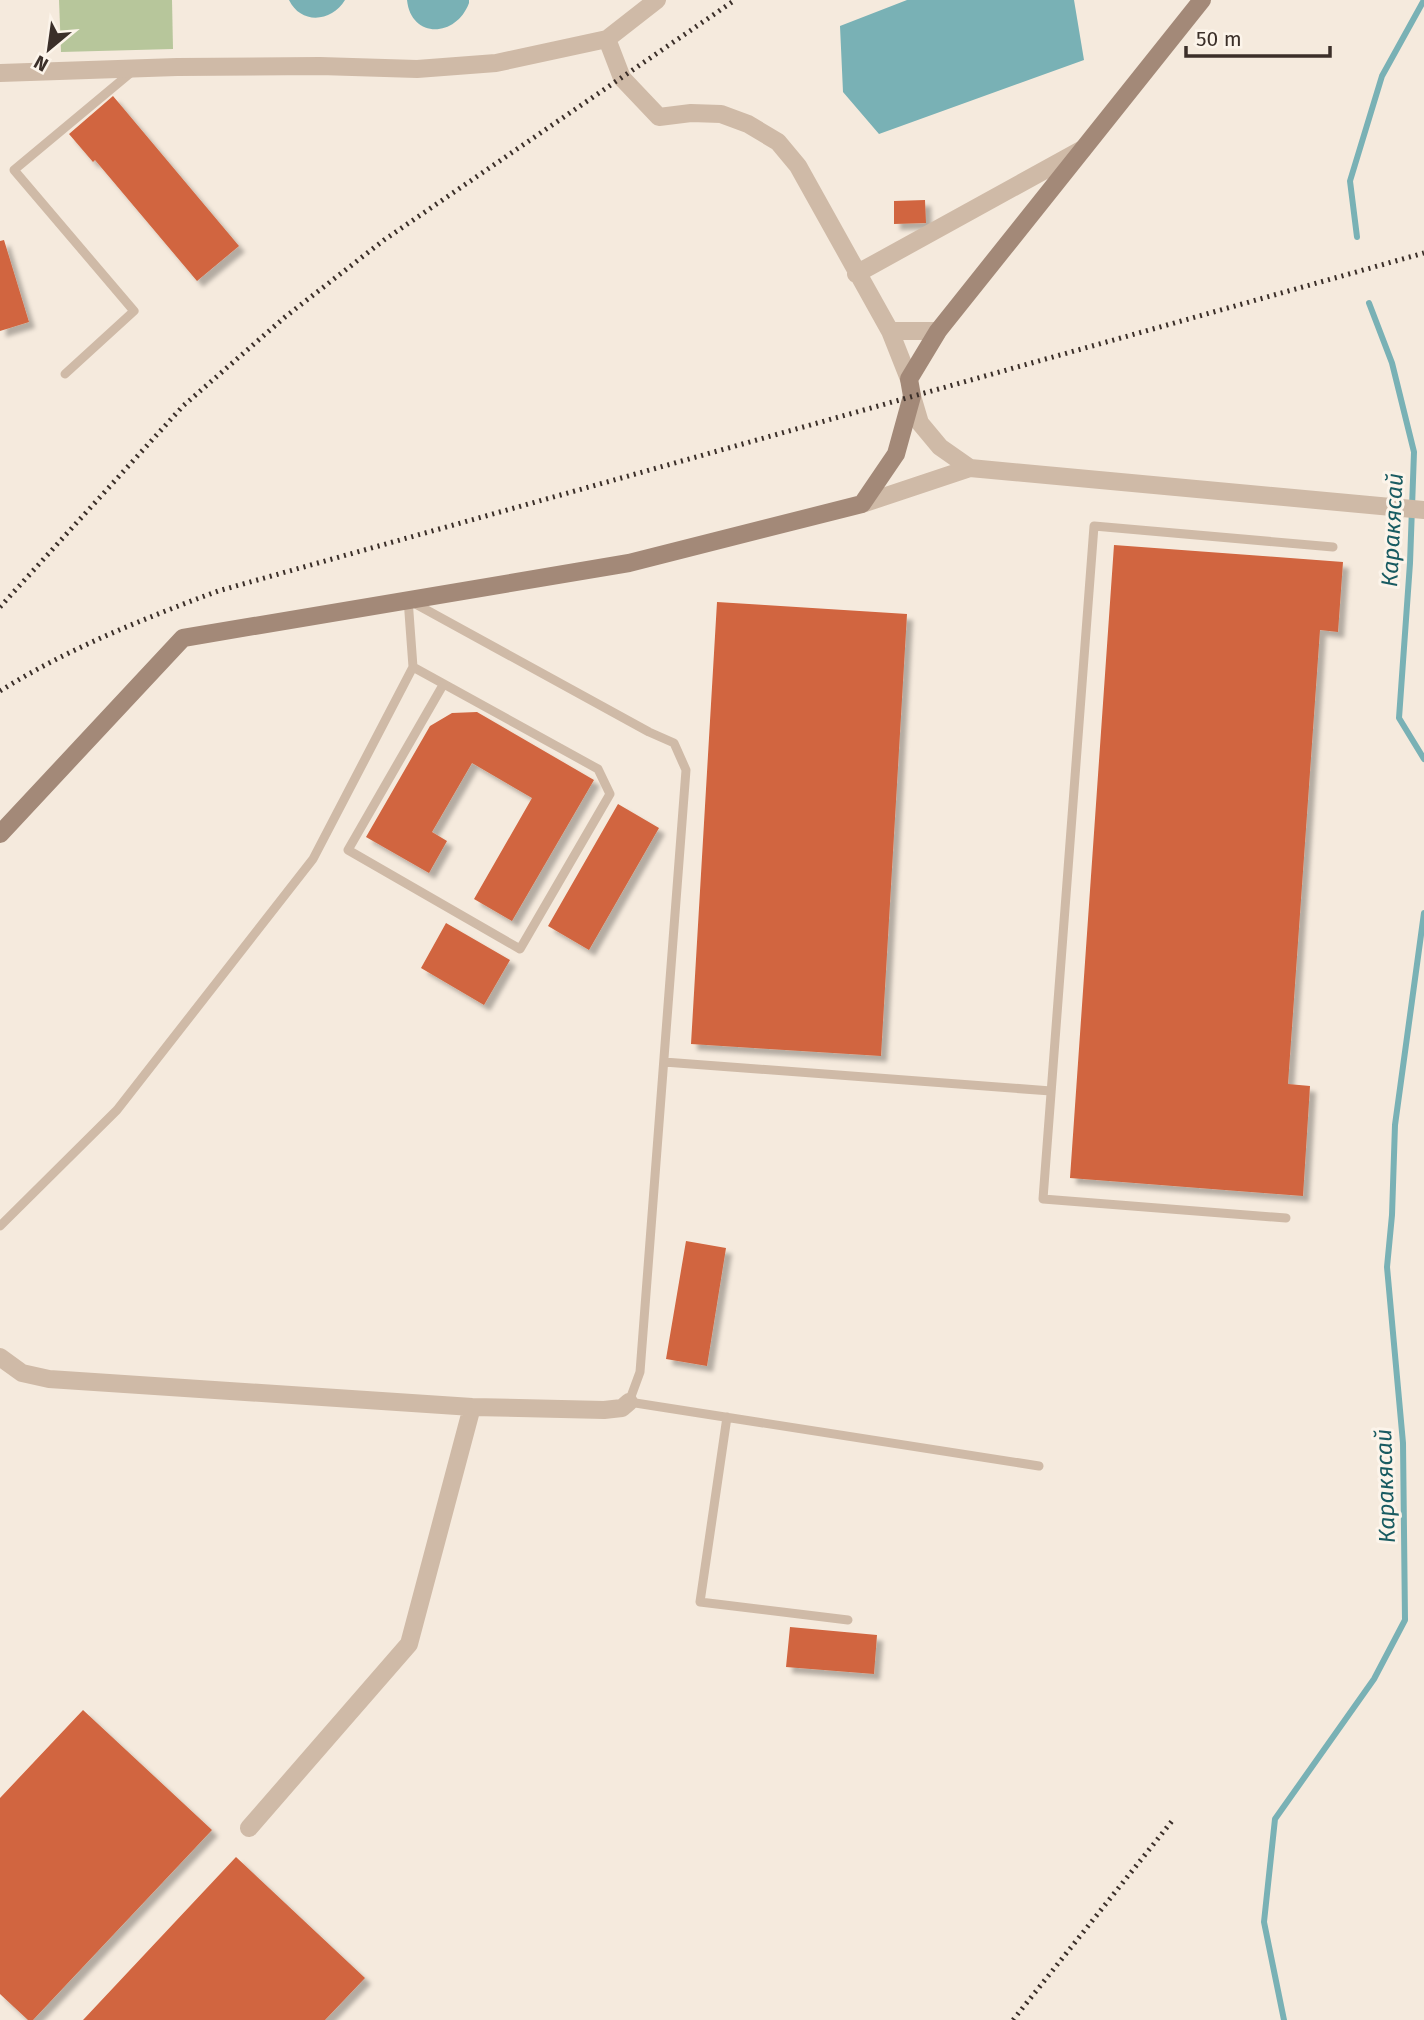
<svg xmlns="http://www.w3.org/2000/svg" width="1424" height="2020" font-family="'Fira Sans',sans-serif">
  <style>
    .green { fill: #b7c69b }
    .water { fill: #79b1b5 }
    .lines { fill: none; stroke-linecap: round; stroke-linejoin: round }
    .stream { stroke: #79b1b5; stroke-width: 6 }
    .building { fill: #d1653f; filter: url(#shadow) }
    .lane { stroke: #cfbaa7; stroke-width: 9 }
    .street { stroke: #cfbaa7; stroke-width: 18 }
    .secondary { stroke: #a38978; stroke-width: 18 }
    .rail { stroke: #3b2f29; stroke-width: 5; stroke-dasharray: 2 5; stroke-linecap: butt }
    .labels { text-anchor: middle; stroke-width: 6; stroke-linejoin: round; paint-order: stroke }
    .water-label { font-size: 23px; font-style: italic; fill: #195b61; stroke: #fcf4ea }
  </style>
  <defs>
    <filter id="shadow"><feDropShadow dx="6" dy="6" stdDeviation="2" flood-color="#0004"/></filter>
  </defs>
  <rect width="100%" height="100%" fill="#f5eadd"/>
  <path class="green" d="M59,0H172L173,49L61,52Z"/>
  <path class="water" d="M289,0H345C332,22 301,25 289,0Z
    M407,0H469V3C456,38 411,39 407,0Z
    M907,0H1074L1084,60L879,134L843,92L840,26Z"/>
  <g class="lines">
    <path class="stream" d="M1357,237L1350,181L1382,76L1424,0
      M1369,303L1392,363L1414,452L1410,563L1399,718L1424,759
      M1284,2020L1264,1922L1275,1819L1374,1679L1405,1620L1403,1443L1387,1267L1392,1215L1395,1125L1424,913"/>
  </g>
  <path class="building" d="M113,96L239,246L197,281L95,160L93,162L69,134Z
    M925,200L926,223L894,224V201Z
    M4,240L29,322L0,331V241Z
    M1114,545L1343,562L1338,632L1320,630L1288,1084L1310,1086L1303,1196L1070,1178Z
    M717,602L907,614L881,1056L691,1044Z
    M477,712L594,780L512,921L474,899L532,798L472,763L432,832L447,841L429,873L366,837L430,726L452,713Z
    M618,804L659,828L589,950L548,926Z
    M446,923L510,960L484,1005L421,968Z
    M686,1241L726,1248L707,1366L666,1359Z
    M790,1627L877,1635L874,1674L786,1667Z
    M83,1710L212,1830L33,2020H28L0,1994V1798Z
    M236,1857L365,1978L325,2020H83Z"/>
  <g class="lines">
    <path class="lane" d="M65,374L134,311L14,170L134,70
      M412,602L649,732L674,743L686,770L640,1372L629,1402L1039,1466
      M413,667L598,769L610,794L520,949L348,850L443,685
      M664,1062L1051,1091
      M1286,1218L1043,1199L1094,526L1333,547
      M0,1226L117,1110L313,859L413,667L408,599
      M727,1417L700,1602L848,1620"/>
    <path class="street" d="M607,39L622,78L659,117L691,113L721,114L748,124L778,142L798,166L890,331L909,379
      M0,73L177,67L320,66L417,69L496,63L607,39L657,0
      M856,274L1083,149
      M890,331H938
      M912,396L920,423L940,447L970,468
      M862,504L970,468L1424,510
      M0,1357L22,1373L49,1379L472,1407L604,1410L622,1408L629,1402
      M249,1828L409,1644L472,1407"/>
    <path class="secondary" d="M0,834L183,638L629,563L862,504L896,454L912,396L909,379L938,331L1202,0"/>
    <path class="rail" d="M0,607L183,406L285,317L384,240L735,0
      M0,691C69,648 143,619 218,591L1424,253
      M1013,2020L1172,1821"/>
  </g>
  <g class="labels">
    <g class="water-label">
      <text transform="translate(1392 530) rotate(-87)" y="8">Каракясай</text>
      <text transform="translate(1385 1486) rotate(-92)" y="8">Каракясай</text>
    </g>
  </g>
  <g transform="translate(49 49) rotate(209)" stroke="#fcf4ea" stroke-width="5" paint-order="stroke">
  <path d="M0-5L12 26L0 18L-12 26Z" fill="#3b2f29"/>
  <text y="-10" font-size="19" font-weight="bold" text-anchor="middle" fill="#3b2f29">N</text>
  </g>
  <path d="M1186 46v10h144v-10" fill="none" stroke="#3b2f29" stroke-width="3.5"/>
  <text x="1196" y="46" font-size="21" fill="#3b2f29" stroke="#fcf4ea" stroke-width="5" paint-order="stroke">50 m</text>
</svg>
